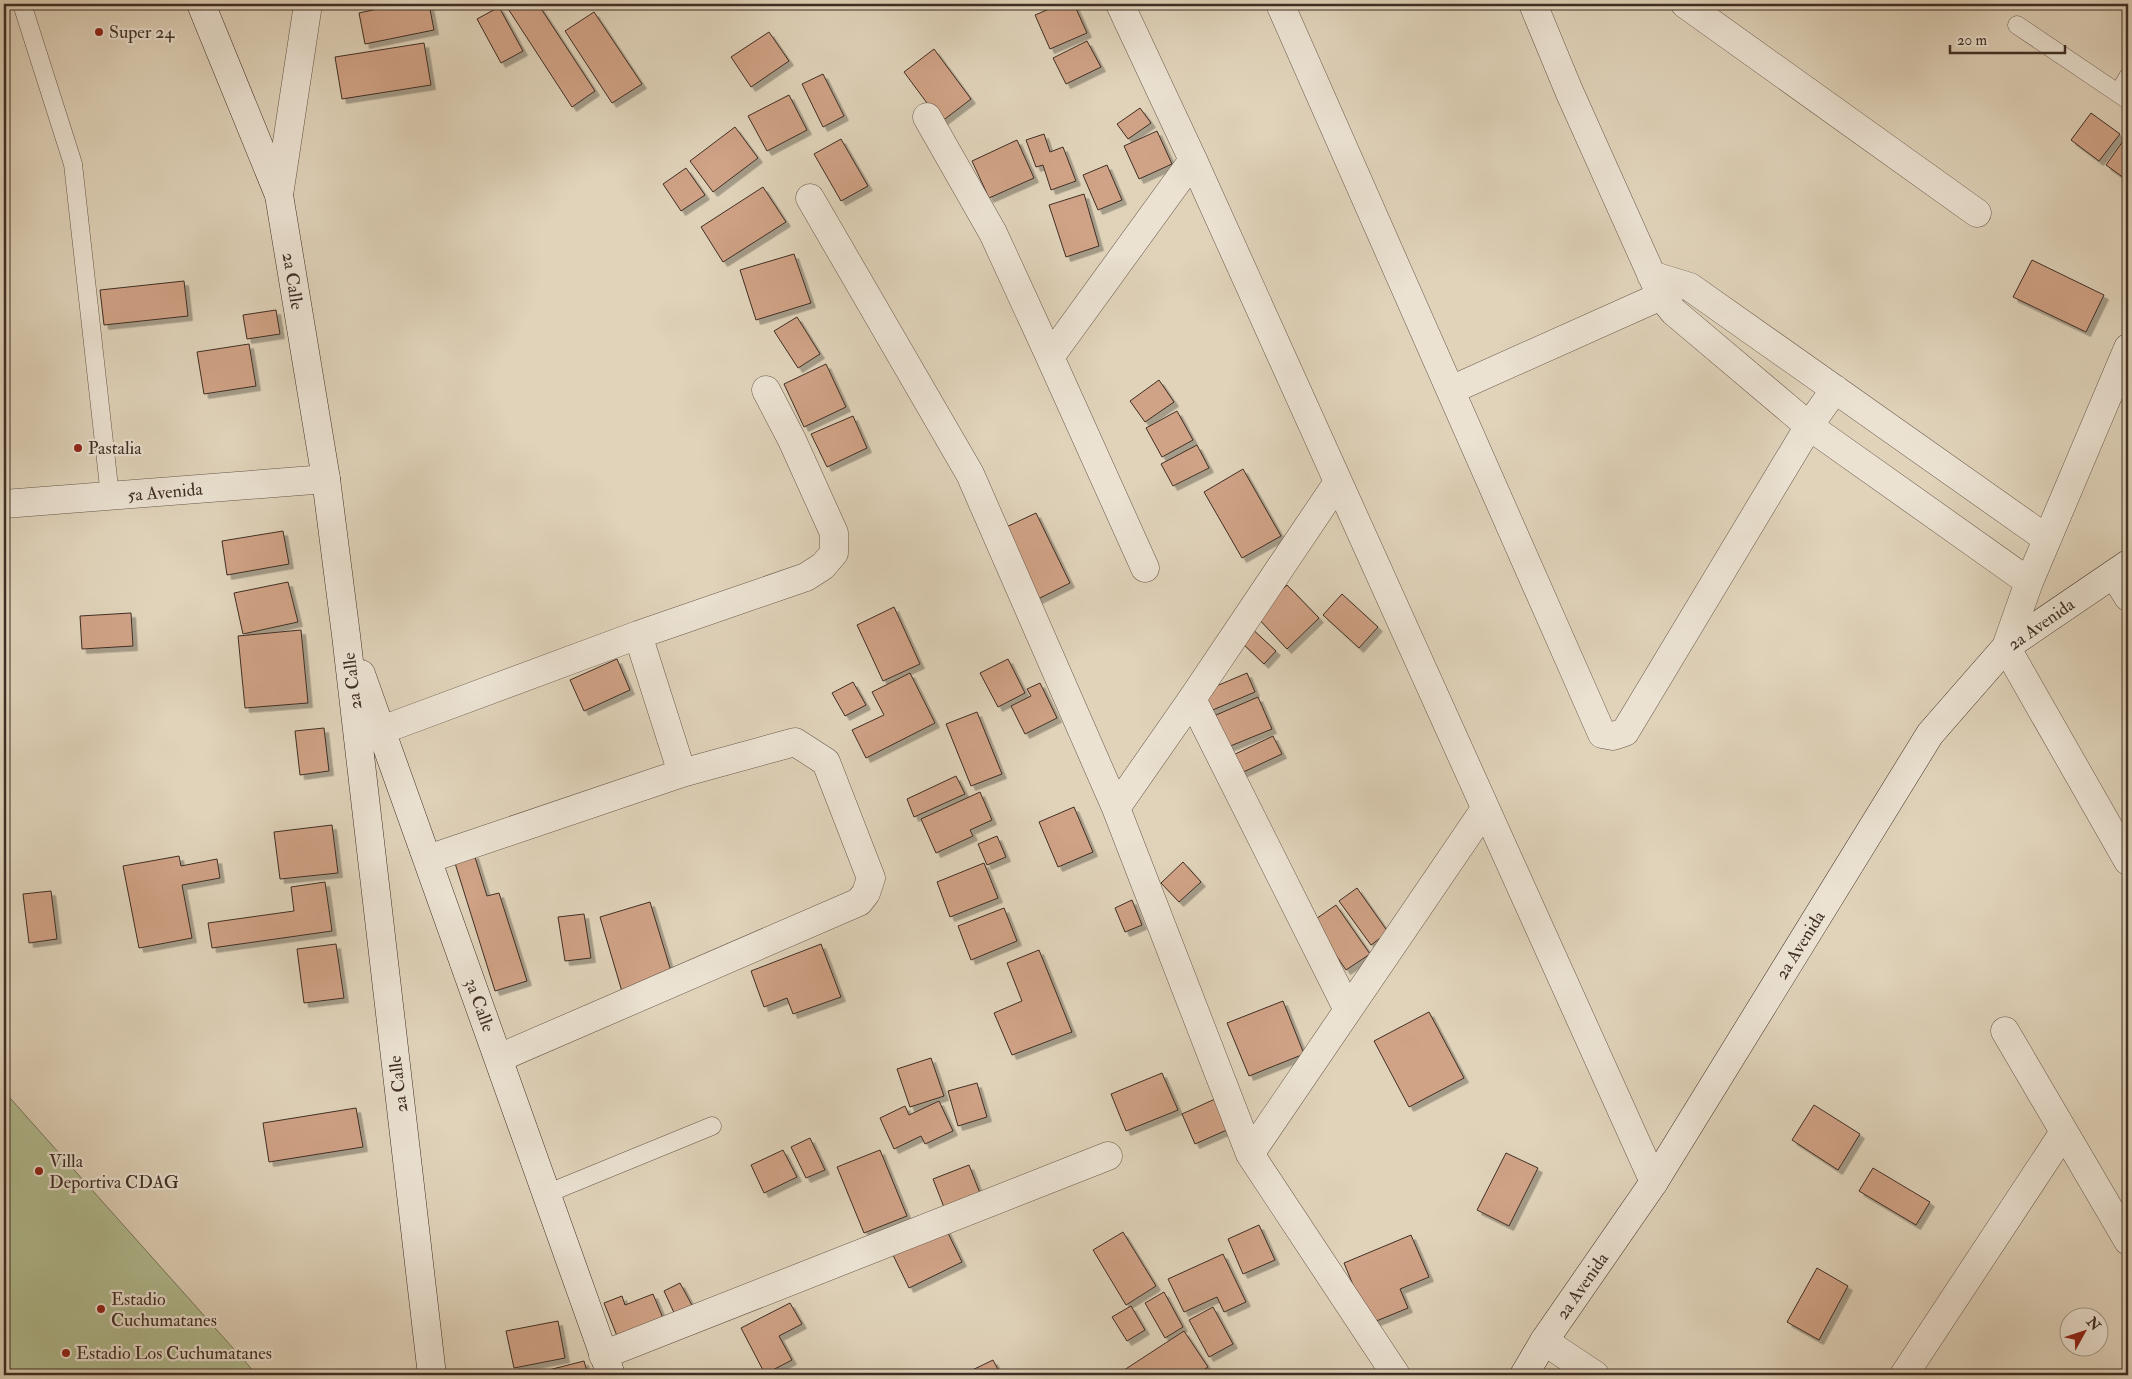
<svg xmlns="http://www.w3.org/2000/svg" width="2132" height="1379" font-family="'IM FELL Double Pica',serif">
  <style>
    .green { fill: #b1bc91; stroke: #78755a }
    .building { fill: #d0a286; stroke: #3f2e24; filter: url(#shadow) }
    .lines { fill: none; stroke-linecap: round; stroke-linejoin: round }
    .lane-casing { stroke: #67574a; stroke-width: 19 }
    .street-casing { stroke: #67574a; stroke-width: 29 }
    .secondary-casing { stroke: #3f2e24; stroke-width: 29 }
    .lane { stroke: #ebe2d2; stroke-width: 18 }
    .street { stroke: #ebe2d2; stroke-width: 28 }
    .secondary { stroke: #ebe2d2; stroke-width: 28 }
    .poi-dot { fill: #8f2418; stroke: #ebe2d2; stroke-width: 2 }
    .labels { text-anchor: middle; stroke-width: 4.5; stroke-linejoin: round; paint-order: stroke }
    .poi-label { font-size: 18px; fill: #3f2e24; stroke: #ebe2d2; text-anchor: start }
    .street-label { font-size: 18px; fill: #3f2e24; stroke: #ebe2d2 }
  </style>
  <defs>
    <filter id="shadow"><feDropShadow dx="4.5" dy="4.5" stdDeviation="0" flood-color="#0004"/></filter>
  </defs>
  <rect width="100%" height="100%" fill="#e0d3ba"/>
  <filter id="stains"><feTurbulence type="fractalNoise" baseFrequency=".004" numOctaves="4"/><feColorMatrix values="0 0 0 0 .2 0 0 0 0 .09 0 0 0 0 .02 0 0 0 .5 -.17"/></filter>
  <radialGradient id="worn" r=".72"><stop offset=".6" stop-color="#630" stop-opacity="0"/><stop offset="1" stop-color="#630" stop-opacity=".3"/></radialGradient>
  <path class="green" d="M4,1097L10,1098L257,1375H4Z"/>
  <path class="building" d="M400,4H429L434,30L365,44L359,13Z
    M505,4H538L595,91L572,107Z
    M1061,4H1074L1087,33L1050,49L1035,15Z
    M499,7L523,51L501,63L477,19Z
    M594,12L642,84L612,103L565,31Z
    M769,32L789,61L751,87L731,57Z
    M1087,41L1101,67L1066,84L1053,58Z
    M424,43L431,85L342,99L335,57Z
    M934,49L971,99L941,122L904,72Z
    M823,74L844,116L823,127L802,84Z
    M789,95L807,130L767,151L748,116Z
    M1140,108L1151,123L1128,139L1117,124Z
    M2091,113L2120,134L2099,161L2071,140Z
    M735,127L758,158L713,192L690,161Z
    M1157,131L1172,164L1139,179L1124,146Z
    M1044,134L1050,152L1063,147L1076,181L1051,190L1043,165L1036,167L1026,140Z
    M2128,134V181L2106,165Z
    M841,139L868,186L841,201L814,154Z
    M1017,140L1034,178L989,198L972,161Z
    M1107,165L1122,200L1098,210L1083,175Z
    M686,168L705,195L681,211L663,184Z
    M763,187L786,222L723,262L701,227Z
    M1084,194L1099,246L1066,257L1049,205Z
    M794,254L811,303L756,320L740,270Z
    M2032,260L2104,295L2086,332L2013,297Z
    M184,281L188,316L104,325L100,290Z
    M276,310L280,334L247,339L243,315Z
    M797,317L820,354L798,368L774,331Z
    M249,344L256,386L204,394L197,352Z
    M826,364L846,407L804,427L784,384Z
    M1159,380L1174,402L1145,422L1130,401Z
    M1177,411L1193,440L1162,457L1146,428Z
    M853,416L867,448L827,467L811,434Z
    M1197,445L1209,468L1173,486L1161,464Z
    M1243,469L1281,536L1242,558L1204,492Z
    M1036,513L1070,583L1036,600L1002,529Z
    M283,531L289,564L227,575L222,541Z
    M288,582L298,622L243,634L234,593Z
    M1287,585L1319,618L1287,649L1256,616Z
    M1342,594L1378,627L1359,648L1323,615Z
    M894,607L920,664L883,681L857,625Z
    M131,613L133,646L82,649L80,616Z
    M1249,626L1276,651L1264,664L1238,639Z
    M301,630L308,703L245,708L238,636Z
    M617,659L630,690L584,711L570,680Z
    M1008,659L1025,693L998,707L980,673Z
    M910,673L935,723L866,758L852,730L884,715L872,692Z
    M1247,673L1255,692L1208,712L1200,693Z
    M853,682L866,705L845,716L832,693Z
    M1040,683L1057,718L1025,734L1011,706L1031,696L1027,689Z
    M1258,697L1272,729L1223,749L1209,718Z
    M977,712L1002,774L971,786L946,724Z
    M324,728L329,771L300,775L295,731Z
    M1273,736L1282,754L1237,775L1229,757Z
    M956,776L965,794L914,817L907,799Z
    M980,792L992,820L970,830L973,836L936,853L921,819Z
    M1074,807L1093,852L1058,867L1039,822Z
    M332,825L338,873L280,879L274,832Z
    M997,836L1006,857L987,865L978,844Z
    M474,854L487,896L499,893L527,981L495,991L454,860Z
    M179,856L181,866L217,859L220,878L182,885L192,938L139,948L123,866Z
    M1183,862L1201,882L1179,902L1161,883Z
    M984,863L998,898L950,917L937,882Z
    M325,882L332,931L212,948L208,923L294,911L291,887Z
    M1357,888L1388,932L1371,945L1339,901Z
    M51,891L57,939L29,943L23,894Z
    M1132,900L1142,925L1125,932L1115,908Z
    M650,902L674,981L623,995L600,917Z
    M1336,905L1370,954L1346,970L1313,921Z
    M1004,908L1017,941L971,960L958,926Z
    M584,914L591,958L565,961L558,917Z
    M336,944L344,998L304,1003L297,949Z
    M821,944L841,997L793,1014L787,998L764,1007L751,971Z
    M1039,950L1072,1032L1012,1055L994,1013L1022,1001L1007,963Z
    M1283,1001L1304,1054L1249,1076L1227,1023Z
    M1429,1012L1464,1078L1409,1107L1374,1041Z
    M931,1058L944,1096L910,1107L897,1069Z
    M1162,1073L1178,1110L1126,1131L1111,1094Z
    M977,1083L987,1117L958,1126L948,1091Z
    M1215,1099L1229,1129L1195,1144L1182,1114Z
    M939,1101L953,1131L925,1144L921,1136L894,1149L880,1118L905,1106L909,1115Z
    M1814,1105L1860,1134L1838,1170L1792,1140Z
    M356,1108L363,1147L269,1162L263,1123Z
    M810,1138L825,1170L806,1178L791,1147Z
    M783,1150L797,1177L764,1193L751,1165Z
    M880,1150L907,1216L864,1233L837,1167Z
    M1506,1153L1538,1168L1509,1226L1477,1210Z
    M969,1165L983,1201L947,1215L933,1179Z
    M1873,1168L1930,1202L1916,1225L1859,1191Z
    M1259,1225L1275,1260L1243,1274L1228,1239Z
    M946,1229L962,1262L909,1288L893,1255Z
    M1123,1232L1156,1286L1126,1305L1093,1250Z
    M1411,1235L1429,1277L1400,1289L1408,1308L1369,1324L1344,1263Z
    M1223,1254L1246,1302L1224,1312L1217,1297L1184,1312L1168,1279Z
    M1817,1268L1848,1286L1819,1340L1787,1322Z
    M680,1283L694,1309L676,1317L664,1291Z
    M1164,1292L1183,1327L1165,1338L1145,1303Z
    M653,1294L665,1323L619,1341L604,1303L622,1296L625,1305Z
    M790,1303L802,1324L779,1336L792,1360L765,1374L741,1328Z
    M1131,1306L1145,1330L1127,1341L1112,1317Z
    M1213,1307L1233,1344L1209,1357L1189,1320Z
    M558,1321L565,1358L514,1368L506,1331Z
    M1184,1331L1208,1367L1196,1375H1119L1118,1374Z
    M993,1360L1001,1375H962Z
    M584,1361L588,1375H529Z"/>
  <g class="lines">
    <g class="lane-casing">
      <path id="lane" d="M22,4L73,164L110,496
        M2017,25L2128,100
        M2119,93L2128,77
        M546,1194L712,1126"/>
    </g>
    <g class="street-casing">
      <path id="street" d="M1120,4L1193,160L1654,1182
        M1280,4L1602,734L1613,736L1625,732L1809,426L1835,389
        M1533,4L1569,91L1661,296L1674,312L1809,426L2029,582
        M1685,4L1977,213
        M927,117L993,233L1050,357
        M279,195L308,4
        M810,198L970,474L1116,808L1250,1154L1396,1375
        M1651,275L1690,287L2047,539
        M2128,348L2029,582L2006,647L2128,861
        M1451,390L1661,296
        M1338,482L1192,699L1348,1010
        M4,504L326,479
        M1145,568L1050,357L1193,160
        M2114,574L2128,597
        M638,635L682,773
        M382,730L638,635L806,577L823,566L834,553V533L792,440L766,390
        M1116,808L1192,699
        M428,859L682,773L795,742L826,762L871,878L866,893L859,902L499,1058
        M2005,1031L2128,1241
        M1250,1154L1485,809
        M1544,1341L1595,1375
        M603,1355L1108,1156
        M1904,1375L2064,1132"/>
    </g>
    <g class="secondary-casing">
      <path id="secondary" d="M201,4L279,195L326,479L346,635L432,1375
        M361,674L611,1375
        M1524,1375L1544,1341L1654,1182L1930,734L2006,647L2128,564"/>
    </g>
    <use href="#lane" class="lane"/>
    <use href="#street" class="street"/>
    <use href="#secondary" class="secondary"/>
  </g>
  <g class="poi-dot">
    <circle cx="99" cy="32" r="5"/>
    <circle cx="78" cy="448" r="5"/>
    <circle cx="39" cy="1171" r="5"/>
    <circle cx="101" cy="1309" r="5"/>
    <circle cx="66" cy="1353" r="5"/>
  </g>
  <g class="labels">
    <g class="poi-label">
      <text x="109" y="38">Super 24</text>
      <text x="88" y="454">Pastalia</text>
      <text x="49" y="1167">Villa<tspan x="49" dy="21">Deportiva CDAG</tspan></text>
      <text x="111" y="1305">Estadio<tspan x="111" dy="21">Cuchumatanes</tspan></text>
      <text x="76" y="1359">Estadio Los Cuchumatanes</text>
    </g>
    <g class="street-label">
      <text transform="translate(293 281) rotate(81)" y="6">2a Calle</text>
      <text transform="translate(165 492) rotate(-5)" y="6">5a Avenida</text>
      <text transform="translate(2041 624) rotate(-35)" y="6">2a Avenida</text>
      <text transform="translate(352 681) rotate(-97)" y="6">2a Calle</text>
      <text transform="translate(1800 945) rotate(-58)" y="6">2a Avenida</text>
      <text transform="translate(480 1005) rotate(70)" y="6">3a Calle</text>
      <text transform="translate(398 1084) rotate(-97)" y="6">2a Calle</text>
      <text transform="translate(1582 1286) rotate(-55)" y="6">2a Avenida</text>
    </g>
  </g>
  <rect width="2132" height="1379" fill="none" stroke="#e0d3ba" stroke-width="20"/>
  <rect x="5" y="5" width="2122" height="1369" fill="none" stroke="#3f2e24" stroke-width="2.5"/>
  <rect x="10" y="10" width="2112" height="1359" fill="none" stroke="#3f2e24"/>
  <g transform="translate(2084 1332) rotate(50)"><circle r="24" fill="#ebe2d2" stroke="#a69a8c"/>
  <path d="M0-4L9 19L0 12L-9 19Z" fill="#8f2418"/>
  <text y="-8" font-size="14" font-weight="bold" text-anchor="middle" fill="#3f2e24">N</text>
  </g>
  <path d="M1950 45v8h115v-8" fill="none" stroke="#3f2e24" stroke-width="2.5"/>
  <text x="1957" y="45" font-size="15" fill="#3f2e24" stroke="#ebe2d2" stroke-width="4" paint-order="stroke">20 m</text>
  <rect width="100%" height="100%" filter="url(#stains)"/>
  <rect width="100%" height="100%" fill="url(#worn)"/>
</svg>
